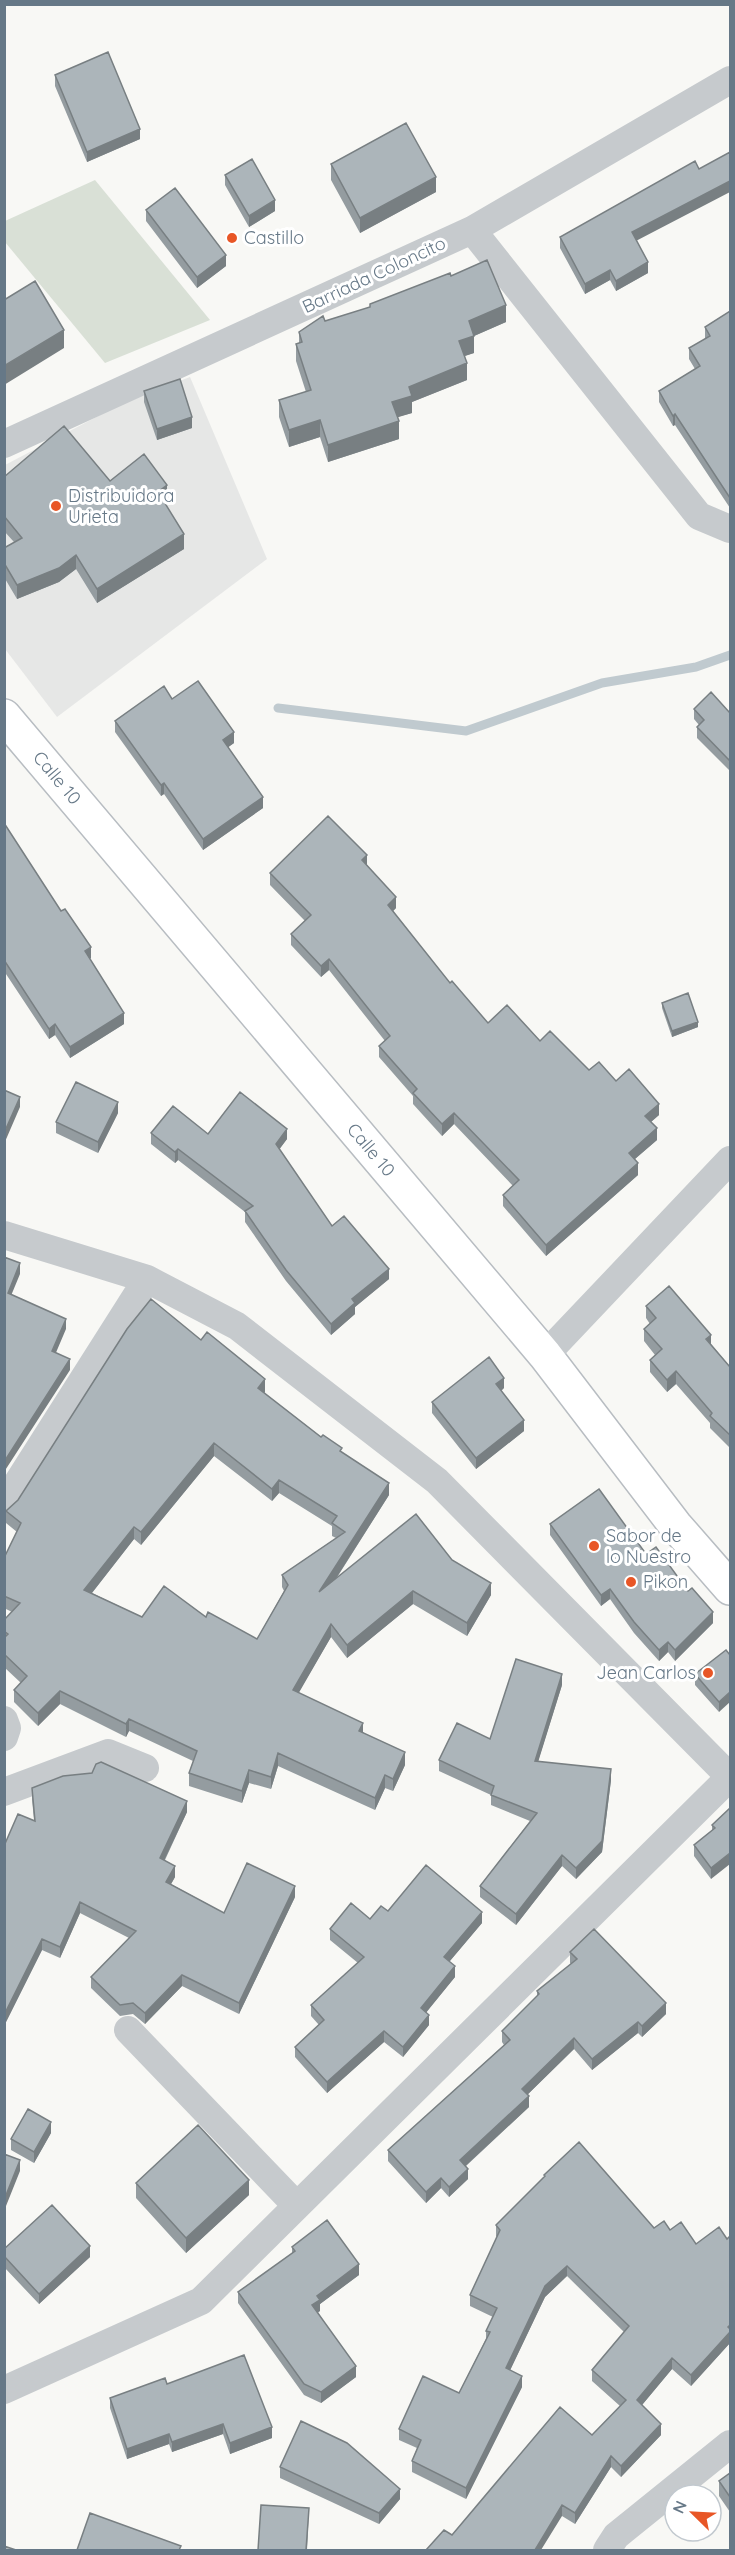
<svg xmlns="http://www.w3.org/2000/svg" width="735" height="2555" font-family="Quicksand,sans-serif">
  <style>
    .built { fill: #e6e7e6 }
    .green { fill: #d9e0d6 }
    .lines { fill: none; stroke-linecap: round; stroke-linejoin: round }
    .stream { stroke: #c0cacf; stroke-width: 9 }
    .secondary-casing { stroke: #b8bdc2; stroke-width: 36 }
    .street { stroke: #c6cacd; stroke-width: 28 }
    .secondary { stroke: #fff; stroke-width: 33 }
    .wall { fill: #949ca0; fill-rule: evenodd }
    .shaded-wall { fill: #787f82 }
    .building { fill: #acb5ba; stroke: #787f82; stroke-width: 1.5; fill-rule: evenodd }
    .poi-dot { fill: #e85626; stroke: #fff; stroke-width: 2 }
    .labels { text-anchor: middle; stroke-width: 6; stroke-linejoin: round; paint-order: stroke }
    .poi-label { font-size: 18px; fill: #667887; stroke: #fff; text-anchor: start }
    .street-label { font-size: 18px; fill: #667887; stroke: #fff }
  </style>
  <rect width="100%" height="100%" fill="#f8f8f5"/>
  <path class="built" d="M190,377L267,559L57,717L5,649V465L123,403Z"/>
  <path class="green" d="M95,180L210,320L105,363L5,242V221Z"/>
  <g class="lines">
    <path class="stream" d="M278,708L466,731L602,683L696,667L730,655"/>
    <g class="secondary-casing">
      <path id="secondary" d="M4,716L545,1355L675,1525L730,1588"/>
    </g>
    <path class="street" d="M472,230L699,516L730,529
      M4,444L472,230L730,80
      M4,1235L147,1279L237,1326L437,1481L730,1777
      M545,1355L730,1160
      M4,1504L147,1279
      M4,1720L7,1728L4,1737
      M4,1792L108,1753L145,1768
      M128,2030L297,2206
      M4,2390L201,2301L730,1777
      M607,2550L616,2536L730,2444"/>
    <use href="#secondary" class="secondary"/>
  </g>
  <path class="wall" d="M55,75L140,139L87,162L55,86Z
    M331,164L436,192L360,233L331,180Z
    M699,169L636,241L648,273L616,291L610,280L585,294L560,248V237Z
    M225,175L275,211L249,227L225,185Z
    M146,210L226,266L197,288L146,221Z
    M451,276L506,322L474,336V353L464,356L467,380L412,402V413L397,417L399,439L328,462L320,437L289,447L279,417V400L306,392L296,361V344L299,343V332L325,321L370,307V304Z
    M730,311V508L675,425L673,426L659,402V391L695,369L689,359V348L705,339V327Z
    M144,391L192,428L157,440L144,402Z
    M4,477L110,481L167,499L164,502L184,549L97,603L76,569L59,582L17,599L4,577V548L14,542L4,531Z
    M172,699L234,743L228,747L263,808L203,850L164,794L161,796L115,732V721Z
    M694,709L730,713L729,770L697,738V727L699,725L694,719Z
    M4,823L91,958L89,959L124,1024L70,1058L55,1035L49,1039L4,971Z
    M367,865L396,908L393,911L450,983L488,1023L540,1041L589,1070L616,1081L659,1115L651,1122L657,1140L635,1159L638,1175L546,1256L503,1206V1195L513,1186L454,1124L442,1136L413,1104V1096L379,1057V1046L385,1041L329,970L321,977L291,945V934L305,921L270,885V873Z
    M662,1003L698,1027L672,1037L662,1008Z
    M118,1113L98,1153L56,1133V1122Z
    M151,1133L208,1134L287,1139L279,1149L332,1226L389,1279L355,1307V1314L331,1335L286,1281L245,1222V1212L178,1160L175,1163L151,1144Z
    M646,1306L711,1344L730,1367V1448L710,1428V1423L676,1384L667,1392L650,1372V1360L655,1355L644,1341V1329L650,1324L646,1318Z
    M504,1388L501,1391L524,1431L476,1469L432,1413V1402Z
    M265,1392L264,1393L342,1453L389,1495L336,1579L452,1560L491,1595L467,1636L413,1604L347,1658L331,1637L298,1693L363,1732L405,1765L393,1791L385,1788L375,1810L278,1766L271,1789L249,1783L242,1803L189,1786V1773L193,1761L129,1731L126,1737L60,1704L38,1726L14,1702V1690L21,1683L4,1667V1620L12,1612L4,1608V1558L17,1532L6,1523V1511ZM214,1456L272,1501L279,1493L332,1526V1536L336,1538L282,1575V1587L284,1591L257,1639L206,1617H142L92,1593L134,1539L141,1545Z
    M550,1524L646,1554L688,1591L713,1623L675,1661L668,1652L659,1661L634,1633L610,1599L601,1606L550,1535Z
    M730,1655L719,1712L695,1685V1674Z
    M562,1685L538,1761L611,1780L602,1852L576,1879L562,1866L516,1925L480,1897V1886L530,1821L491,1805V1795L439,1771V1760L490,1739Z
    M32,1788L187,1812L165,1860L175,1877L171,1884L224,1913L295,1897L239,2014L182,1986L145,2024L133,2014L120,2016L91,1988V1977L129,1938L80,1913L60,1958L42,1950L6,2022L4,2021V1846L34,1820L32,1799Z
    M730,1808L711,1879L694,1856V1845L712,1831V1825Z
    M388,1911L482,1923L449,1962L455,1977L426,2012L429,2025L403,2057L384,2042L327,2093L295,2057V2047L319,2025L311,2016V2005L358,1963L330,1940V1929L370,1919Z
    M570,1952L666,2014L642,2037L638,2033L592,2070L574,2049L527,2095L529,2107L466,2166L468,2179L449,2197L441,2188L426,2203L388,2161V2150L504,2045L502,2042V2031L537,1996V1991L571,1964L570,1963Z
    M51,2133L34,2163L11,2150V2139Z
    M544,2175L654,2228L670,2230L696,2244L727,2239L730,2236V2343L691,2386L672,2369L642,2405L661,2435L621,2477L611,2467L575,2524L562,2516L452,2535L592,2435L620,2406L592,2381V2370L624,2332L567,2276L545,2297L510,2370L522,2387L466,2499L412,2472V2461L417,2448L399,2440V2429L459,2393L486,2339V2331L493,2317L470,2306V2295L497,2237L496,2236V2225L544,2177Z
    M136,2183L249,2195L186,2253L136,2198Z
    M292,2247L359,2275L320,2304V2311L318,2312L356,2377L321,2403L304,2395L238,2303V2292L292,2254Z
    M4,2249L90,2257L39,2304L4,2267Z
    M167,2384L272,2438L230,2454L223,2434L172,2452L169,2444L127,2459L110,2408V2398Z
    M280,2467L400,2499L379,2524L280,2478Z
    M730,2473V2512L719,2496V2481Z"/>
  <path class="shaded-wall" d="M140,129V139L87,162V152Z
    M436,177V192L360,233V218Z
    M730,181V192L632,243V232Z
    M275,200V211L249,227V216Z
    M226,255V266L197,288V277Z
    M648,262V273L616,291V281Z
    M610,270V280L585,294V284Z
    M506,305V322L474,336V353L459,358V341L469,321Z
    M64,330V348L4,385V366Z
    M467,363V380L412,402V413L392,419V402L409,387Z
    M675,414V425L673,426V416Z
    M192,417V428L157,440V429Z
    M320,420V437L289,447V430Z
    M399,421V439L328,462V445Z
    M167,485V499L158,506V492Z
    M184,534V549L97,603V589Z
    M76,555V569L59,582L17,599V585Z
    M234,732V743L223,751V740Z
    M730,758V769L729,770V760Z
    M164,783V794L161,796V785Z
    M263,797V808L203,850V839Z
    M367,855V867L362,860Z
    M396,897V908L388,916V905Z
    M91,947V958L85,962V951Z
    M329,959V970L321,977V966Z
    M124,1013V1024L70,1058V1047Z
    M698,1022V1027L672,1037V1031Z
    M55,1024V1035L49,1039V1029Z
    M20,1097V1107L4,1144V1133Z
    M118,1102V1113L98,1153V1142Z
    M659,1104V1115L645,1127V1116Z
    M454,1113V1124L442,1136V1124Z
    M657,1128V1140L629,1164V1153Z
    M287,1129V1139L276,1154V1144Z
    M178,1149V1160L175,1163V1152Z
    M638,1163V1175L546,1256V1245Z
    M20,1263V1274L8,1303V1293Z
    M389,1269V1279L355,1307V1314L331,1335V1324L352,1299Z
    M66,1319V1329L52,1362V1351Z
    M711,1335V1347L706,1339Z
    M70,1359V1370L4,1472V1462Z
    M676,1371V1384L667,1392V1380Z
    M504,1378V1388L496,1395V1384Z
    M265,1379V1392L258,1401V1388Z
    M524,1420V1431L476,1469V1458Z
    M214,1443V1456L141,1545V1532Z
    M279,1480V1493L272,1501V1489Z
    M389,1483V1495L319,1605V1592Z
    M134,1527V1539L84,1603V1590Z
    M491,1583V1595L467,1636V1623Z
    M610,1589V1599L601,1606V1595Z
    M413,1591V1604L347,1658V1645Z
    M713,1612V1623L675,1661V1650Z
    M331,1624V1637L293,1703V1690Z
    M668,1642V1652L659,1661V1650Z
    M562,1674V1685L535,1772V1761Z
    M60,1691V1704L38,1726V1713Z
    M730,1692V1702L719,1712V1702Z
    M129,1719V1731L126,1737V1724Z
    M363,1723V1735L359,1731Z
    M405,1752V1765L393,1791V1779Z
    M278,1753V1766L271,1789V1777Z
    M611,1769V1780L602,1852L576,1879V1868Z
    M249,1770V1783L242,1803V1791Z
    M385,1775V1788L375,1810V1798Z
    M187,1801V1812L160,1869V1858Z
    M730,1853V1864L711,1879V1868Z
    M562,1855V1866L516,1925V1914Z
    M175,1866V1877L166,1893V1882Z
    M295,1886V1897L239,2014V2003Z
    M80,1902V1913L60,1958V1947Z
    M482,1912V1923L444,1968V1957Z
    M42,1939V1950L6,2022V2011Z
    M455,1966V1977L421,2019V2008Z
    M182,1975V1986L145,2024V2013Z
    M666,2003V2014L642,2037V2026Z
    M429,2015V2025L403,2057V2047Z
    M638,2022V2033L592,2070V2059Z
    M384,2031V2042L327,2093V2082Z
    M574,2038V2049L522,2100V2089Z
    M529,2096V2107L460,2171V2160Z
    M51,2122V2133L34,2163V2152Z
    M20,2160V2171L4,2211V2200Z
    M468,2169V2179L449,2197V2187Z
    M441,2178V2188L426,2203V2192Z
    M249,2180V2195L186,2253V2238Z
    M90,2246V2257L39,2304V2294Z
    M359,2264V2275L320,2304V2311L312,2316V2305L317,2296Z
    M567,2266V2276L545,2297L506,2379V2368L545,2286Z
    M730,2325V2343L691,2386V2375L728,2327Z
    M672,2358V2369L637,2411V2400Z
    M356,2366V2377L321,2403V2392Z
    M522,2376V2387L466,2499V2488Z
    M223,2424V2434L172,2452V2442Z
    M661,2424V2435L621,2477V2466Z
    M272,2427V2438L230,2454V2443Z
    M169,2434V2444L127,2459V2449Z
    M611,2456V2467L575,2524V2513Z
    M400,2489V2499L379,2524V2513Z
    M562,2505V2516L541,2550H535Z
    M309,2508L307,2550H306Z"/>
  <path class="building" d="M108,52L140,129L87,152L55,75Z
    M406,123L436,177L360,218L331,164Z
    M730,152V181L632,232L648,262L616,281L610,270L585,284L560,237L695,161L699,169Z
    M252,159L275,200L249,216L225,175Z
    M175,188L226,255L197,277L146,210Z
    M487,260L506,305L469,321L474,336L459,341L467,363L409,387L412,396L392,402L399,421L328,445L320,420L289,430L279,400L311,390L296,344L302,342L299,332L323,316L325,321L370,307V304L450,273L451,276Z
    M35,281L64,330L4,366V300Z
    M730,311V498L675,414L673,416L659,391L700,366L689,348L710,336L705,327Z
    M180,379L192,417L157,429L144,391Z
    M64,426L110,481L144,454L167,485L158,492L184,534L97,589L76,555L59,568L17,585L4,563V548L22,538L4,516V477Z
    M198,681L234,732L223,740L263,797L203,839L164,783L161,785L115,721L164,686L172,699Z
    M711,692L730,713V758L729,760L697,727L704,720L694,709Z
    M328,816L367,855L362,860L396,897L388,905L450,983L452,981L488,1023L507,1005L540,1041L550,1031L589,1070L599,1062L616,1081L629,1069L659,1104L645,1116L657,1128L629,1153L638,1163L546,1245L503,1195L519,1180L454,1113L442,1124L413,1093L417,1089L379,1046L390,1036L329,959L321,966L291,934L311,915L270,873Z
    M4,823L61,911L65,909L91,947L85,951L124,1013L70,1047L55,1024L49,1029L4,960Z
    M688,993L698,1022L672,1031L662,1003Z
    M76,1082L118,1102L98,1142L56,1122Z
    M4,1090L20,1097L4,1133Z
    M240,1092L287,1129L276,1144L332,1226L344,1216L389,1269L352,1299L355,1303L331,1324L286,1270L245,1211L253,1206L178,1149L175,1152L151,1133L173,1106L208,1134Z
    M4,1257L20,1263L8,1293L66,1319L52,1351L70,1359L4,1462Z
    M669,1286L711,1335L706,1339L730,1367V1435L710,1416L712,1413L676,1371L667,1380L650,1360L662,1349L644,1329L656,1318L646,1306Z
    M151,1299L201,1340L207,1332L265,1379L258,1388L321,1437L323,1435L342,1448L340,1451L389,1483L319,1592L416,1514L452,1560L491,1583L467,1623L413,1591L347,1645L331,1624L293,1690L363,1723L359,1731L405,1752L393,1779L385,1775L375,1798L278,1753L271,1777L249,1770L242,1791L189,1773L197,1751L129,1719L126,1724L60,1691L38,1713L14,1690L27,1676L4,1654V1638L8,1634L4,1631V1620L20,1603L4,1596V1558L21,1523L6,1511L18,1500L127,1329ZM214,1443L272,1489L279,1480L337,1516L332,1523L345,1532L282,1575L288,1585L257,1639L208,1612L206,1617L164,1586L142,1617L84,1590L134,1527L141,1532Z
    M489,1357L504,1378L496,1384L524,1420L476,1458L432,1402Z
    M599,1489L646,1554L656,1547L688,1591L692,1588L713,1612L675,1650L668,1642L659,1650L634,1622L610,1589L601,1595L550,1524Z
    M726,1650L730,1655V1692L719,1702L695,1674Z
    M516,1659L562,1674L535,1761L611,1769L602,1841L576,1868L562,1855L516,1914L480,1886L537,1813L491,1795L494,1786L439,1760L457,1723L490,1739Z
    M101,1762L187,1801L160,1858L175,1866L166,1882L224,1913L247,1863L295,1886L239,2003L182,1975L145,2013L133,2003L120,2005L91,1977L136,1931L80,1902L60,1947L42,1939L6,2011L4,2010V1846L18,1814L35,1821L32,1788L63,1776L92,1773L96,1764Z
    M730,1808V1853L711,1868L694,1845L715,1828L712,1825Z
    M426,1865L482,1912L444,1957L455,1966L421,2008L429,2015L403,2047L384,2031L327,2082L295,2047L324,2020L311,2005L364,1957L330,1929L351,1903L370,1919L381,1906L388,1911Z
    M594,1929L666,2003L642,2026L638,2022L592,2059L574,2038L522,2089L529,2096L460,2160L468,2169L449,2187L441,2178L426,2192L388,2150L510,2040L502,2031L539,1994L537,1991L577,1959L570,1952Z
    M28,2109L51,2122L34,2152L11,2139Z
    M198,2125L249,2180L186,2238L136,2183Z
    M579,2142L654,2228L664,2221L670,2230L681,2222L696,2244L719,2227L727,2239L730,2236V2325L728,2327L730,2329V2332L691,2375L672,2358L637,2400L661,2424L621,2466L611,2456L575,2513L562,2505L535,2550H426L444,2530L452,2535L560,2407L592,2435L626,2400L592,2370L629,2326L567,2266L545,2286L506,2368L522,2376L466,2488L412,2461L421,2440L399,2429L423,2376L459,2393L490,2332L486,2331L497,2308L470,2295L500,2230L496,2225L545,2176L544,2175Z
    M4,2154L20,2160L4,2200Z
    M52,2205L90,2246L39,2294L4,2256V2249Z
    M327,2220L359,2264L317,2296L320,2300L312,2305L356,2366L321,2392L304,2384L238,2292L295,2251L292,2247Z
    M244,2355L272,2427L230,2443L223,2424L172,2442L169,2434L127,2449L110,2398L165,2378L167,2384Z
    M301,2421L347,2443L400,2489L379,2513L280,2467Z
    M730,2473V2497L719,2481Z
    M261,2505L309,2508L306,2550H258Z
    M90,2513L181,2546L179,2550H77Z
    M4,2546L16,2550H4Z"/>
  <g class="poi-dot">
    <circle cx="232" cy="238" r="6"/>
    <circle cx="56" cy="506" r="6"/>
    <circle cx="594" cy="1546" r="6"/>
    <circle cx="631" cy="1582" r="6"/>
    <circle cx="708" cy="1673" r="6"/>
  </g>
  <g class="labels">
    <g class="poi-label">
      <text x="244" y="244">Castillo</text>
      <text x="68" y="502">Distribuidora<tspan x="68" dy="21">Urieta</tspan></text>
      <text x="606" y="1542">Sabor de<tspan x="606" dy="21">lo Nuestro</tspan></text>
      <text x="643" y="1588">Pikon</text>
      <text x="696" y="1679" text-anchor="end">Jean Carlos</text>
    </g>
    <g class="street-label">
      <text transform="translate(374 275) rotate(-25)" y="6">Barriada Coloncito</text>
      <text transform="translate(57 778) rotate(50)" y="6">Calle 10</text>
      <text transform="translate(371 1150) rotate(50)" y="6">Calle 10</text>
    </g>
  </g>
  <rect width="735" height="2555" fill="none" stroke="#667887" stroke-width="12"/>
  <g transform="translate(693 2513) rotate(294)"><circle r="28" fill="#ffffff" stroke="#c2c9cf" stroke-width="1.5"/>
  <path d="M0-4.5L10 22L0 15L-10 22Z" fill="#e85626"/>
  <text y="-9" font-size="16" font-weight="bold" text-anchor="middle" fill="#667887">N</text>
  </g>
</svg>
